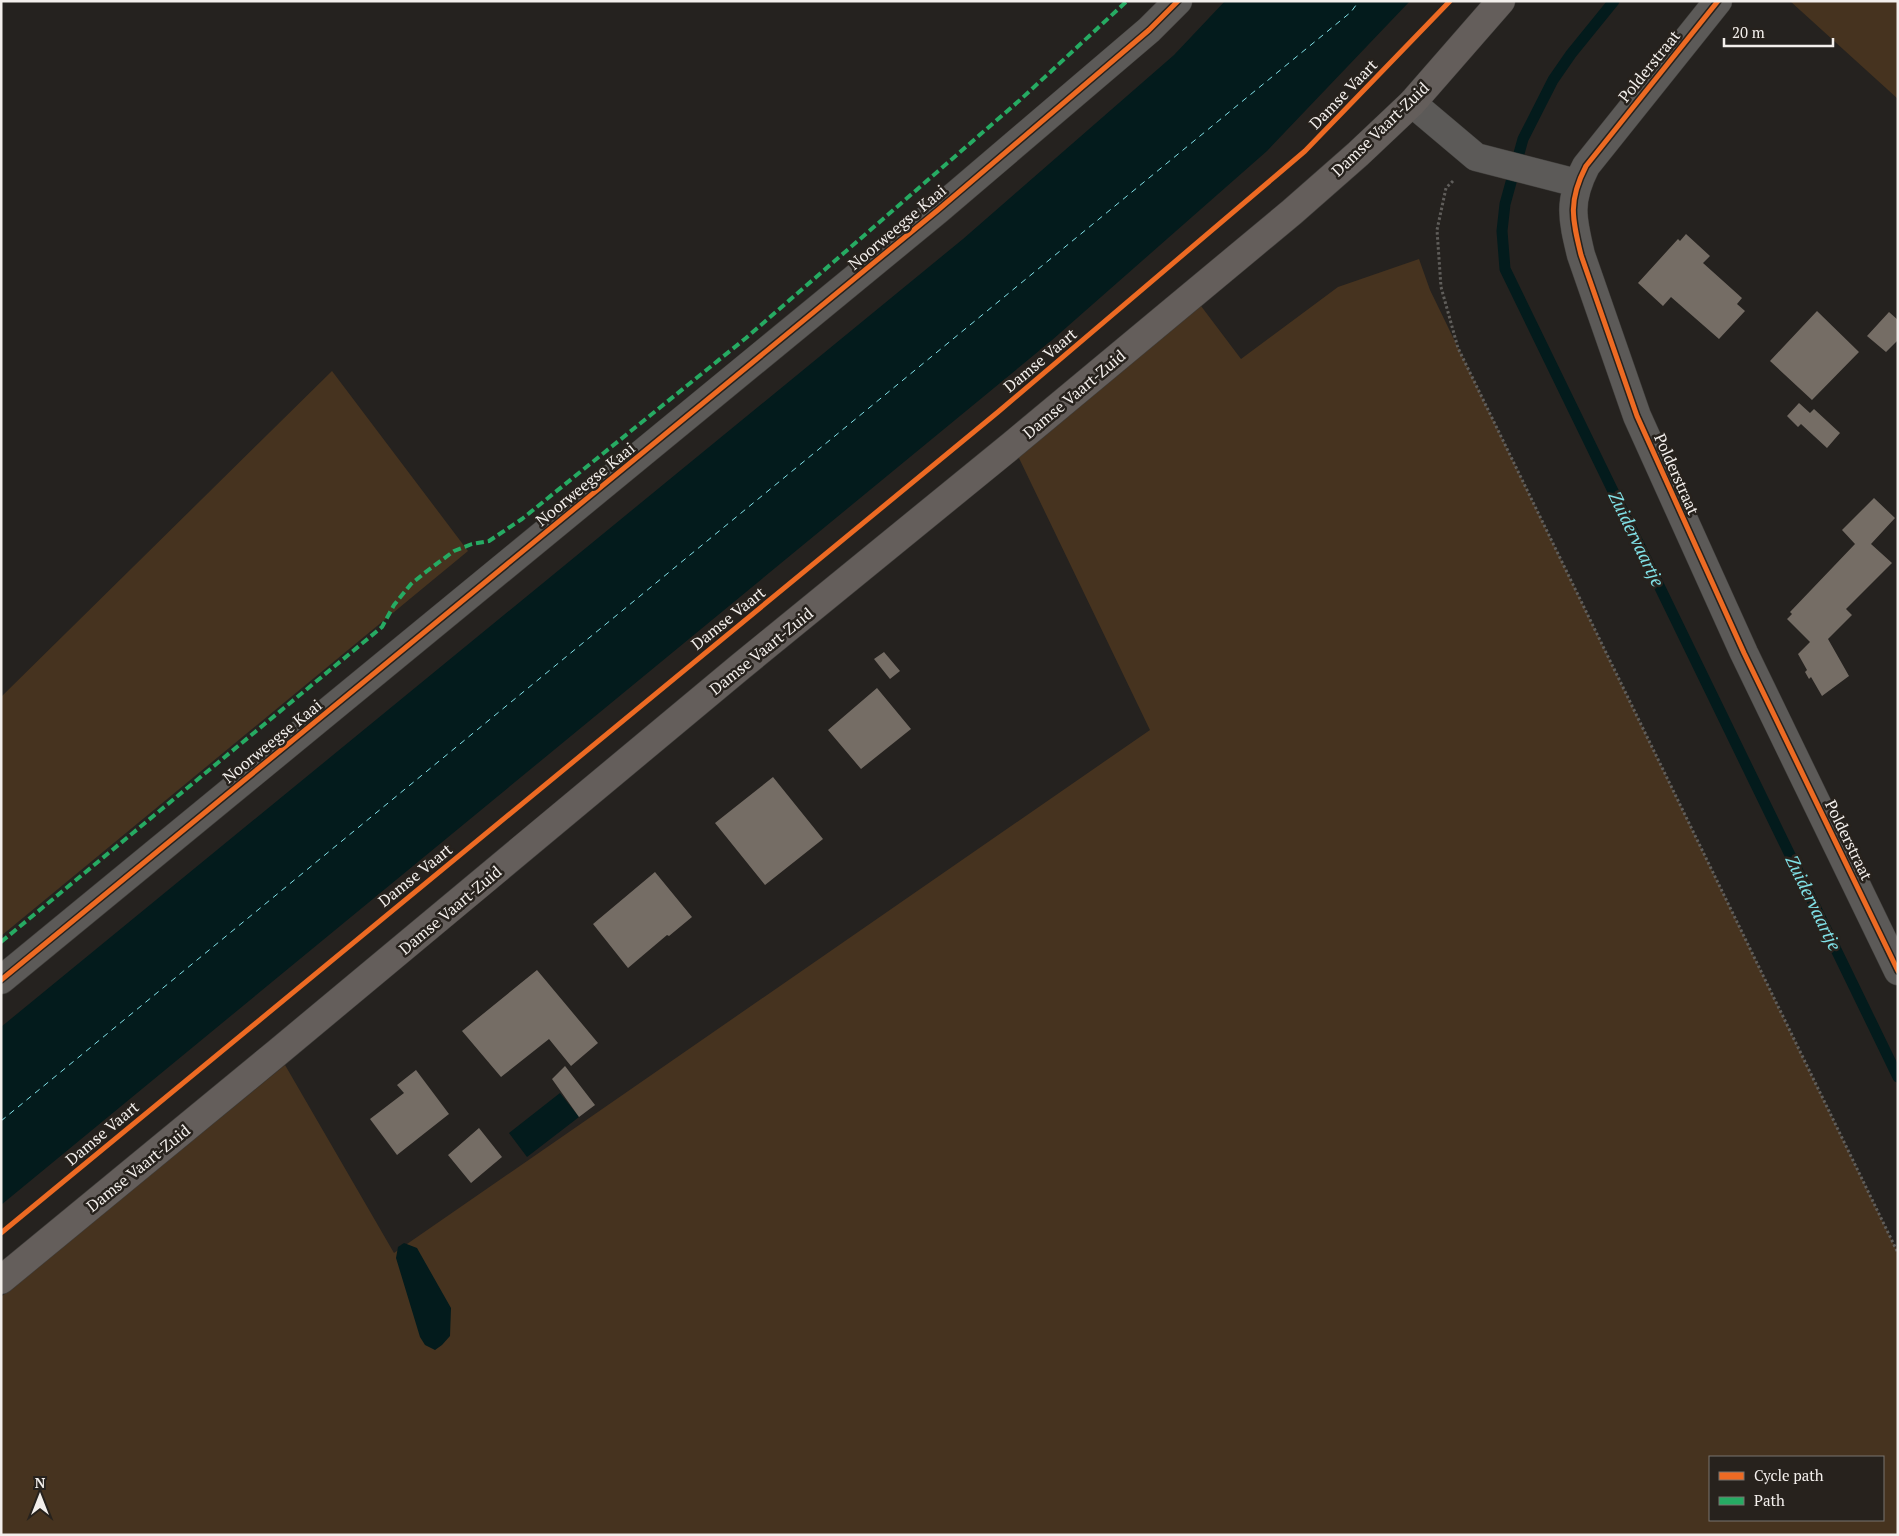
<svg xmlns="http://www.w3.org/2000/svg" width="1899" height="1536" font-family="'PT Serif',serif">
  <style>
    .green { fill: #46331f; fill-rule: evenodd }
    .water { fill: #031b1c }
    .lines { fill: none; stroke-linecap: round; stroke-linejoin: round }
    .stream { stroke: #031b1c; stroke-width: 11 }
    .ferry { stroke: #81e2e8; stroke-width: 1; stroke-dasharray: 6 5; stroke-linecap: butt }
    .building { fill: #756d65 }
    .street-casing { stroke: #3f3d3a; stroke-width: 29 }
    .secondary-casing { stroke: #3f3d3a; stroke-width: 29 }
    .path { stroke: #605e5b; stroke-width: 3; stroke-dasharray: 2.5 2.5; stroke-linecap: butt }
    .street { stroke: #5c5a58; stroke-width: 28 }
    .secondary { stroke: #645e5b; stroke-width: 28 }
    .quiet { stroke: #26ab63; stroke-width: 4; stroke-dasharray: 8 4; stroke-linecap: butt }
    .cycleway-casing { stroke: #27221d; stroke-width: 8 }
    .cycleway { stroke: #ed6a23; stroke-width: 5 }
    .labels { text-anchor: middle; stroke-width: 5; stroke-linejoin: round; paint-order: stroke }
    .street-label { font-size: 16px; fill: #f3efec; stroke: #27221d }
    .water-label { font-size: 18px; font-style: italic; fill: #81e2e8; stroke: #27221d }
  </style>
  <rect width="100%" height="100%" fill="#25221f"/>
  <path class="green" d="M1790,1H1898V99Z
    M1419,259L1430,290L1898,1253V1535H1V1297L285,1065L394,1253L1150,730L1018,456L1201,306L1241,359L1338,287ZM1710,1457H1883V1520H1710Z
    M332,371L468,551L1,936V697Z"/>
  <path class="water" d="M1225,1H1410L1267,151L1051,341L1,1205V1027L963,239L1174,55Z
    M560,1093L579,1117L527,1157L509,1133Z
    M404,1243L417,1248L451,1308L450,1336L442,1345L435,1350L425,1345L420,1337L396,1258L398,1247Z"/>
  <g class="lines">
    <path class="stream" d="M1614,1L1571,54L1553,80L1523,139L1505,204L1502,231L1505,269L1898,1077"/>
    <path class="ferry" d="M1,1121L1351,12L1359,1"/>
  </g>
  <path class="building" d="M1686,234L1710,256L1703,263L1742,298L1737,304L1745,311L1719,339L1671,297L1663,306L1638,283L1678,239L1680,241Z
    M1817,311L1859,352L1812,400L1770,361Z
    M1889,312L1898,320V340L1886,352L1867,336Z
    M1799,403L1810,413L1814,409L1840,433L1827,448L1801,424L1798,427L1787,416Z
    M1874,498L1895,518L1871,544L1892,563L1846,609L1852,615L1828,639L1849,676L1822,696L1811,677L1809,679L1805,672L1807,670L1798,654L1810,642L1787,619L1792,614L1790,612L1855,544L1842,530Z
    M884,652L900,671L890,679L874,659Z
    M877,688L911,729L861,769L828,730Z
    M773,777L823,839L765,885L715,823Z
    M655,872L692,917L669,936L667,935L628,968L593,924Z
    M537,970L598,1043L571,1066L549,1039L501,1077L462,1031Z
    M565,1066L595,1105L579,1117L552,1079Z
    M416,1070L449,1114L397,1155L370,1119L404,1093L397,1085Z
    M479,1128L502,1157L471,1183L448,1155Z"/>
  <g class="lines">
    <g class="street-casing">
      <path id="street" d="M1718,1L1586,166C1568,201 1572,218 1581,255L1637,416L1744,653L1898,971
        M1412,103L1476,157L1577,183
        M1,980L938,210L1149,30L1178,1"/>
    </g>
    <g class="secondary-casing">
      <path id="secondary" d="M1,1280L278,1052L740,667L1012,445L1292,212L1358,154L1412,103L1501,1"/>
    </g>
    <path class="path" d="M1453,181L1446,188L1437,230L1441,287L1458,348L1898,1253"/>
    <use href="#street" class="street"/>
    <use href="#secondary" class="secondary"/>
    <path class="quiet" d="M1,942L382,627L394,605L411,584L427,571L454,551L472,544L489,541L522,519L746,338L1020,100L1127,1"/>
    <g class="cycleway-casing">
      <path id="cycleway" d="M1718,1L1586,166C1568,201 1572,218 1581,255L1637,416L1744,653L1898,971
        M1,980L938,210L1149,30L1178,1
        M1,1233L998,412L1278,174L1305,151L1450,1"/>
    </g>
    <use href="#cycleway" class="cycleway"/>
  </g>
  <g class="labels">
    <g class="street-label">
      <text transform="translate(1649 66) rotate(-51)" y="6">Polderstraat</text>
      <text transform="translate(1343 94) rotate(-46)" y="6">Damse Vaart</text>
      <text transform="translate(1380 129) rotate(-44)" y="6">Damse Vaart-Zuid</text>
      <text transform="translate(897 227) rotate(-40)" y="6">Noorweegse Kaai</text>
      <text transform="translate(1040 360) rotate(-40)" y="6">Damse Vaart</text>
      <text transform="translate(1074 394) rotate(-40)" y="6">Damse Vaart-Zuid</text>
      <text transform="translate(1677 474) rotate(66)" y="6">Polderstraat</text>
      <text transform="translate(585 484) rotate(-39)" y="6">Noorweegse Kaai</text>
      <text transform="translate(728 618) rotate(-39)" y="6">Damse Vaart</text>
      <text transform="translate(761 651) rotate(-39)" y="6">Damse Vaart-Zuid</text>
      <text transform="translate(272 741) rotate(-39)" y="6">Noorweegse Kaai</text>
      <text transform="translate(1849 840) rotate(64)" y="6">Polderstraat</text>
      <text transform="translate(415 875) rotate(-39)" y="6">Damse Vaart</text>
      <text transform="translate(450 910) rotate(-40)" y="6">Damse Vaart-Zuid</text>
      <text transform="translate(102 1133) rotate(-40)" y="6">Damse Vaart</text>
      <text transform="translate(138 1168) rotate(-39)" y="6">Damse Vaart-Zuid</text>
    </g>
    <g class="water-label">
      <text transform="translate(1636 539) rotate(64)" y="6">Zuidervaartje</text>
      <text transform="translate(1813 903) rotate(64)" y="6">Zuidervaartje</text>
    </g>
  </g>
  <rect width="1899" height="1536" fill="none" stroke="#f3efec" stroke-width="5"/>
  <rect x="1709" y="1456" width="175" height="65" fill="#27221d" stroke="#797470"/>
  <rect x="1719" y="1472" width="25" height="8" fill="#ed6a23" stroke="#797470"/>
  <text x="1754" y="1481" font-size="15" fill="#f3efec">Cycle path</text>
  <rect x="1719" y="1497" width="25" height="8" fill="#26ab63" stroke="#797470"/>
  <text x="1754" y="1506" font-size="15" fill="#f3efec">Path</text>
  <g transform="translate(40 1496)" stroke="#27221d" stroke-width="4" paint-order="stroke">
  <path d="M0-4L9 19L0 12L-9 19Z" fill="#f3efec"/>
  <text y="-8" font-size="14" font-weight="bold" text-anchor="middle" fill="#f3efec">N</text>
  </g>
  <path d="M1724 38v8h109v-8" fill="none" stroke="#f3efec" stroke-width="2.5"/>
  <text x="1732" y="38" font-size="15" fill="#f3efec" stroke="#27221d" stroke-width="4" paint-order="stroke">20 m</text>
</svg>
